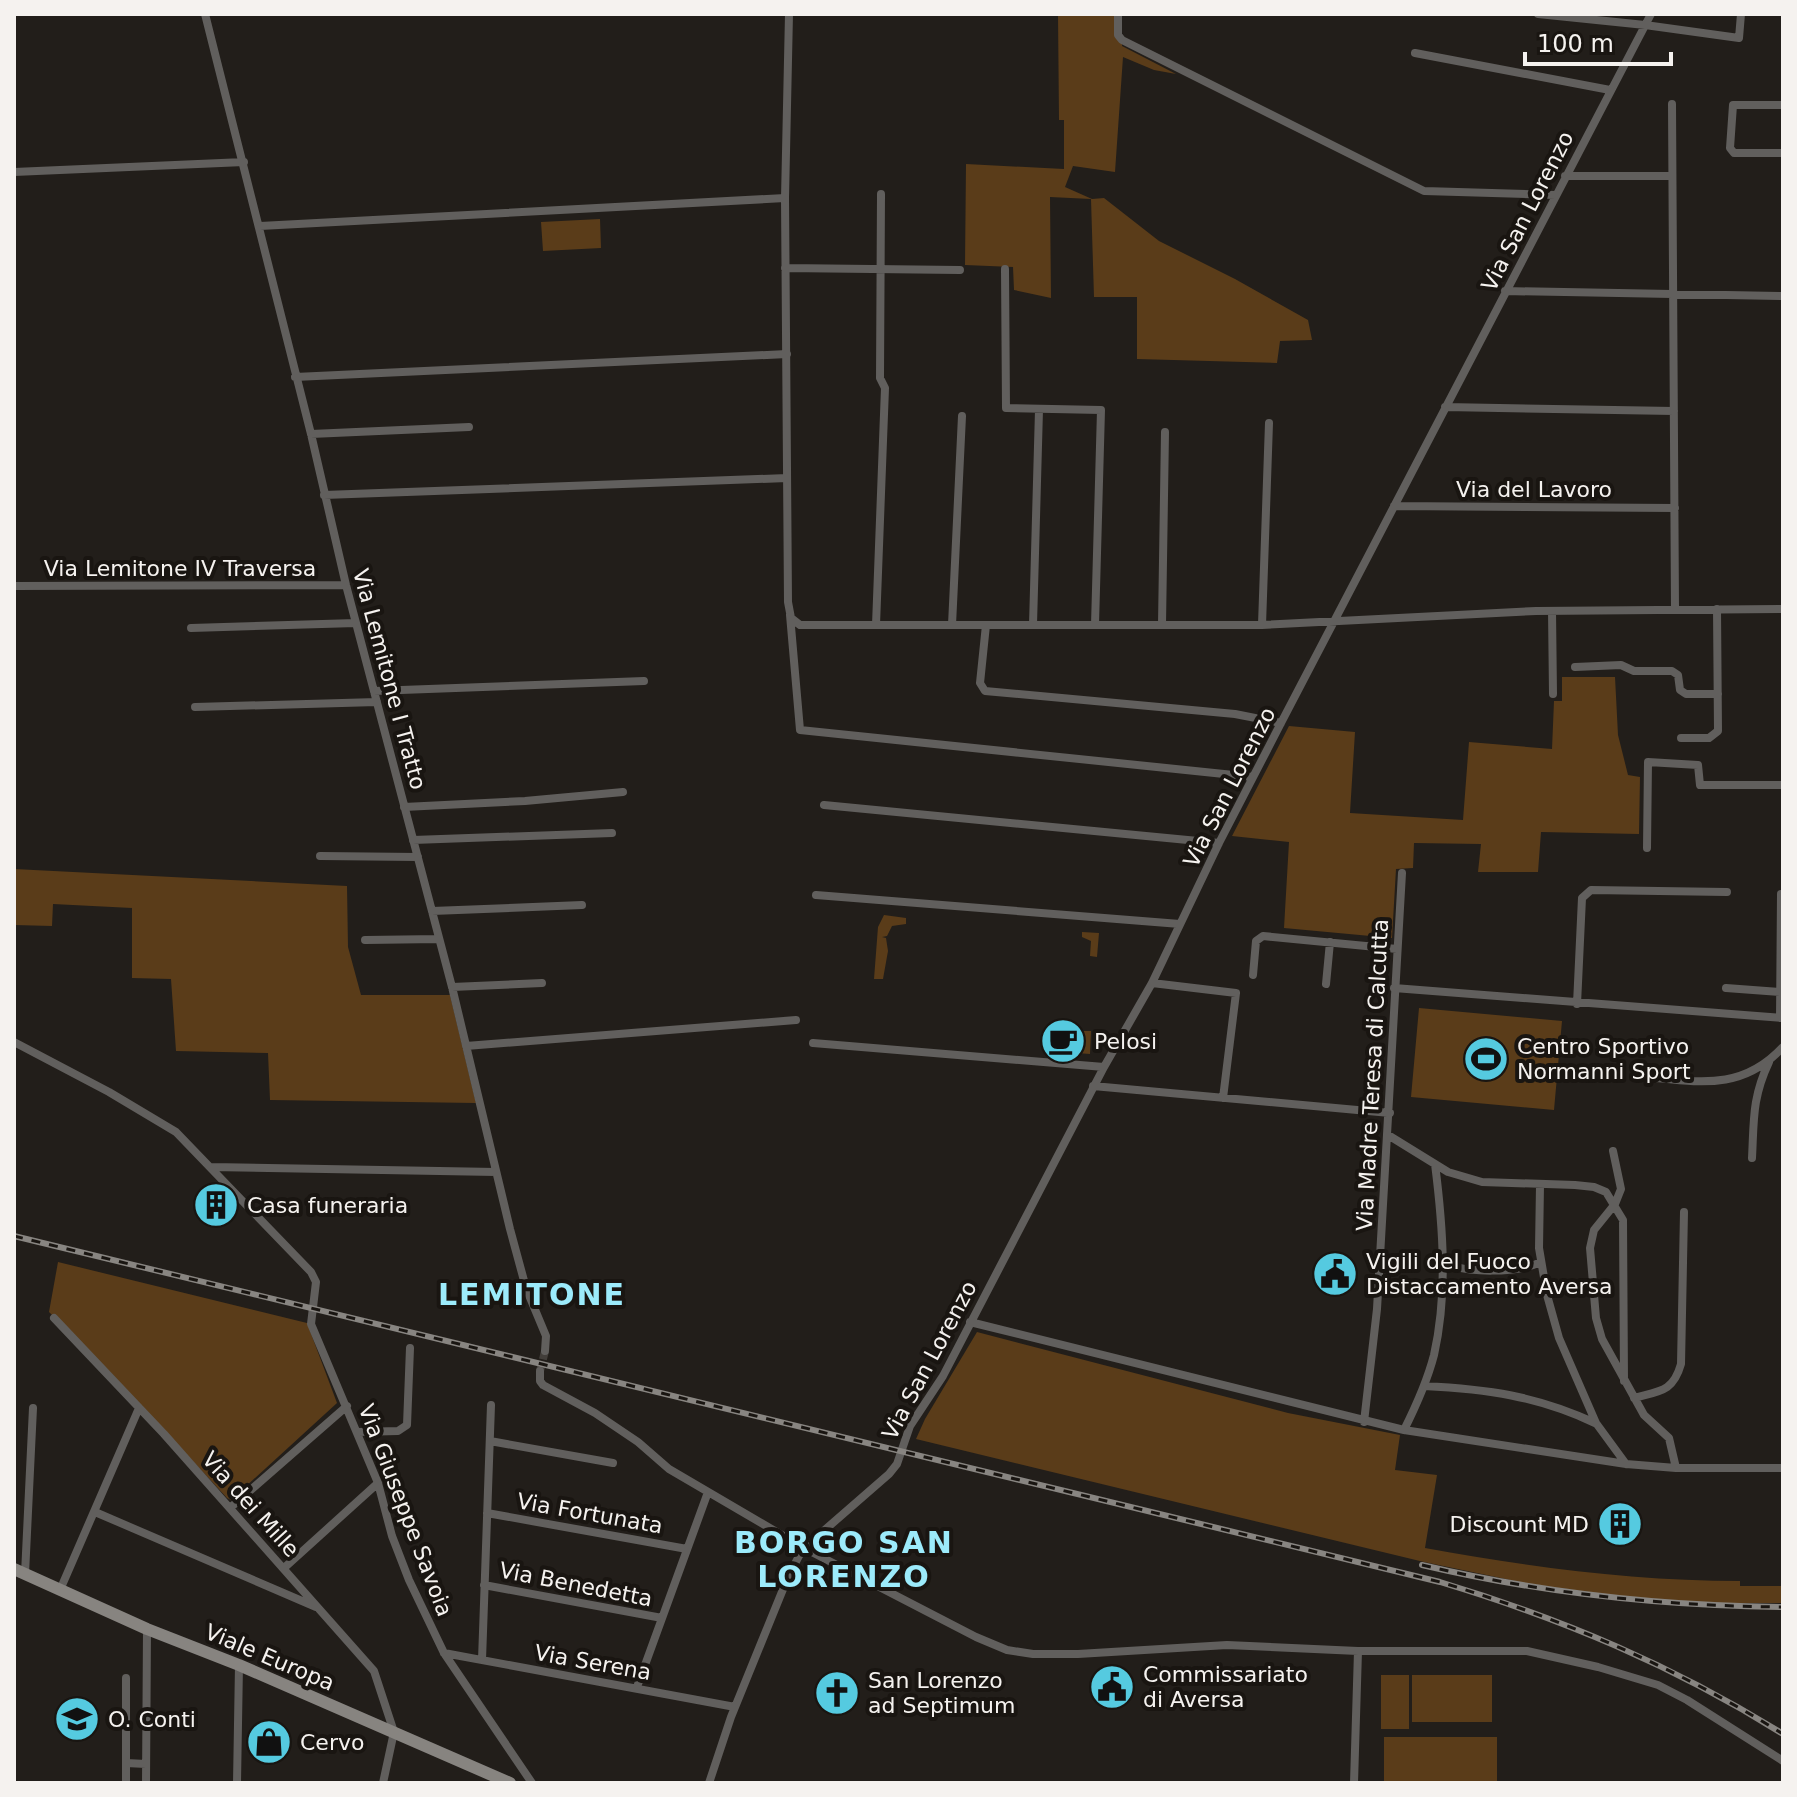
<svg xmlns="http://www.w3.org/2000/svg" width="1797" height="1797" font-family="'DejaVu Sans',sans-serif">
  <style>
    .green { fill: #5a3c19 }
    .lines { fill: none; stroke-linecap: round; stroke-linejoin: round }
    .street-tunnel { stroke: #423e3a; stroke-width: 8; stroke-dasharray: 8 4; stroke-linecap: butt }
    .street { stroke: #615f5d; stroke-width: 8 }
    .secondary { stroke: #878480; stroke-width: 12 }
    .rail-casing { stroke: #888581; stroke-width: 6 }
    .rail { stroke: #191511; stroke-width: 3; stroke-dasharray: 9; stroke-linecap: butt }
    .labels { text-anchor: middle; stroke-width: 8; stroke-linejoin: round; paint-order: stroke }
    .street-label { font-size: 22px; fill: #f5f2ef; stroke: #191511 }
    .poi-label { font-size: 22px; fill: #f5f2ef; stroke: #191511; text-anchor: start }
    .district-label { font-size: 30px; font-weight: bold; letter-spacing: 2px; fill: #9cebfb; stroke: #191511 }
  </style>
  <rect width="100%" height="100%" fill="#221e1a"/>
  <path class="green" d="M1058,14H1122V46L1176,74L1154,70L1123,57L1115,172L1073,166L1065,187L1092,199L1104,198L1159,241L1235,279L1308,320L1312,340L1280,341L1277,363L1137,359V297H1094L1091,199L1050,197L1051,298L1014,290L1013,267L965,265L966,164L1064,169V120H1059Z
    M600,219L601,248L543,251L541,222Z
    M1562,677H1615L1618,735L1628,775L1640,777L1639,834L1541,832L1538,872H1478L1481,844L1414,843L1413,868L1396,869L1392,938L1284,928L1289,842L1232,836L1289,726L1355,732L1350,813L1463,820L1469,742L1552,749L1554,701H1562Z
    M14,869L347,886L348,947L361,995H450L476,1103L270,1100L268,1053L176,1051L171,979L132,978V908L53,904L52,926L14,925Z
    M884,915L906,918V924L892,926L887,936L882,937L886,938L888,951L883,979H874L878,927Z
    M1082,932L1099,933L1097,957L1090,956L1091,941L1082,937Z
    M1419,1008L1562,1021L1554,1110L1411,1097Z
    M1083,1031H1091L1090,1054L1077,1053V1042H1082Z
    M58,1262L307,1323L337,1403L231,1500L227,1498L109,1371L49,1312Z
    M977,1332L1288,1413L1400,1435L1395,1470L1437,1475L1425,1548C1529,1567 1634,1581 1740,1581V1586H1783V1603H1701L1618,1596L1529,1584L1424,1562L916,1439L925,1419Z
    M1381,1675H1409V1729H1381Z
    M1412,1675H1492V1722H1412Z
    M1384,1737H1497V1783H1384Z"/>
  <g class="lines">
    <path class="street-tunnel" d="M540,1371L545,1351"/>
    <path class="street" d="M205,14L311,434L346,585L452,987L510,1229L526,1288L546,1336L545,1351
      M789,14L785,198L788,602L791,618L800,625H1262L1536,611L1783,609
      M1118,14V35L1122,40L1424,191L1555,195
      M1538,14L1645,25L1739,38L1741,14
      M1415,53L1610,90
      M1672,104L1675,609
      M1783,105H1733L1730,148L1734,153H1783
      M14,172L244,162
      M1565,176H1672
      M260,226L785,198
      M785,268L960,270
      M1005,269L1006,408L1101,410L1095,625
      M1505,291L1783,296
      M295,377L787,354
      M1445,407L1674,411
      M311,434L469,427
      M324,495L787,478
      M1394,506L1675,508
      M14,586L346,585
      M1552,611L1553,694
      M790,615L800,730L1253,777
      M876,625L885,388L880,378L881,194
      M952,625L962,416
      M986,625L980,683L985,691L1235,714L1281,723
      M1033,625L1039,410
      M1162,625L1165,432
      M1262,625L1269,423
      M191,628L356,623
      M1575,667L1621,665L1634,671H1672L1678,675L1680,690L1686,694H1718
      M374,691L644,681
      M195,707L377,702
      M1681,738H1709L1718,731L1717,609
      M824,805L1219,843
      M404,807L525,801L623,792
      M413,840L612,833
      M1647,848L1648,762L1698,765L1700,785H1783
      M320,856L418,857
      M816,895L1180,924
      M432,911L582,905
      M365,940L439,939
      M1253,975L1256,941L1263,936L1397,949
      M1152,983L1236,993L1223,1098
      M1326,984L1330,942
      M452,987L542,983
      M1394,988L1783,1018
      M1726,988L1780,992
      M1577,1004L1582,898L1591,890L1727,892
      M1780,1018L1781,894
      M14,1042L109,1092L176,1132L311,1272L316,1282L311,1324L378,1483L392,1536L409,1580L444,1653L532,1783
      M813,1043L1104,1067
      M466,1046L796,1020
      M1655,1078C1706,1083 1745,1088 1783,1047
      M1093,1086L1390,1113
      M1388,1135L1448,1172L1482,1182L1575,1185L1594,1187L1606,1192L1623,1220L1624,1381
      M1613,1151L1621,1189L1615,1204L1594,1230L1590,1248L1596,1318L1602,1339L1644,1415L1669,1438L1676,1468
      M1752,1158C1754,1120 1752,1098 1769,1062
      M211,1167L496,1172
      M1540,1185L1539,1248L1547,1295L1559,1338L1596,1423L1626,1464
      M1443,1262C1466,1274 1518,1273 1541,1262
      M54,1318L164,1434L374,1671L394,1732L383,1783
      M970,1322L1404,1430L1626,1464L1676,1468H1783
      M540,1371V1381L543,1385L595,1413L638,1442L669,1469L804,1548L976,1637L1007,1650L1033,1654H1078L1227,1645L1358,1651H1527L1598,1667L1658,1685L1687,1700L1783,1761
      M1424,1386C1487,1389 1537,1396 1595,1423
      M1634,1398C1660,1391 1673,1392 1681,1364L1684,1212
      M1364,1422L1377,1309L1402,873
      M1404,1430C1416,1406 1427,1382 1434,1355C1448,1293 1443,1227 1435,1164
      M358,1432L398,1431L407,1425L410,1348
      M490,1441L613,1463
      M230,1508L347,1406
      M95,1512L316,1607
      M487,1513L687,1549
      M284,1568L378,1483
      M25,1574L33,1408
      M484,1585L662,1618
      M60,1590L139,1408
      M444,1653L735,1707
      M482,1660L491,1405
      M126,1678V1763
      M637,1687L708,1492
      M126,1783V1763L146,1764
      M146,1783L147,1629
      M237,1783L239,1665
      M709,1783L731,1717L788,1577L799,1556L804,1548L889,1474L897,1464L910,1426L943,1376L1104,1067L1152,983L1219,843L1281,723L1651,14
      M1354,1783L1358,1651"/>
    <path class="secondary" d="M14,1569L147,1629L239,1665L510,1783"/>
    <g class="rail-casing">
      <path id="rail" d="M14,1236L1440,1582C1563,1619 1674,1666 1783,1734
        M1422,1565C1541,1593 1660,1606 1783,1607"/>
    </g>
    <use href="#rail" class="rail"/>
  </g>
  <defs>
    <g id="cafe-disc" transform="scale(2.3)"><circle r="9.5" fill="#55cae0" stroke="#191511"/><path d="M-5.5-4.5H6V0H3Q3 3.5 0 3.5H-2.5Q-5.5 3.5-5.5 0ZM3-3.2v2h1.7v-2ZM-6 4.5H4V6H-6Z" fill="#111"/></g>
    <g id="stadium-disc" transform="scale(2.3)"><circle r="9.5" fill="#55cae0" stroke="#191511"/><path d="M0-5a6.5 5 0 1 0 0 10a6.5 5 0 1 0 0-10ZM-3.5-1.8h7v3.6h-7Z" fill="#111"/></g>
    <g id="building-disc" transform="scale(2.3)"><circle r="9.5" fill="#55cae0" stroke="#191511"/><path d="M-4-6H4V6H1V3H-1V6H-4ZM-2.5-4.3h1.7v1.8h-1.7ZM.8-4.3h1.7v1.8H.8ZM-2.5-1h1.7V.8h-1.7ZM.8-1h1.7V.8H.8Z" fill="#111"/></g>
    <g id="civic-disc" transform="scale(2.3)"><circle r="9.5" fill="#55cae0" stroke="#191511"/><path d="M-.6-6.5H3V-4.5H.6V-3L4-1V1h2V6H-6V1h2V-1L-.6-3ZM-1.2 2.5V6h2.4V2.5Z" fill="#111"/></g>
    <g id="church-disc" transform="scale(2.3)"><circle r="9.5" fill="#55cae0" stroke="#191511"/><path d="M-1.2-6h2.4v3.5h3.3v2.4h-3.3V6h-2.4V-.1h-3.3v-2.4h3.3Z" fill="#111"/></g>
    <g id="school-disc" transform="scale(2.3)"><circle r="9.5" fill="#55cae0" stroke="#191511"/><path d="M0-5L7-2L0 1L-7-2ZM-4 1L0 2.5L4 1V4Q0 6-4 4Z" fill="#111"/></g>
    <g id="shop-disc" transform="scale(2.3)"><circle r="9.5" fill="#55cae0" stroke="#191511"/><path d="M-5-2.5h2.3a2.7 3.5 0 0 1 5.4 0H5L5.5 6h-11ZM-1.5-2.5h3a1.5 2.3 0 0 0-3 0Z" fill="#111"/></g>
  </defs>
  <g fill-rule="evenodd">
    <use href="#cafe-disc" x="1063" y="1041"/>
    <use href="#stadium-disc" x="1486" y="1059"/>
    <use href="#building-disc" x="216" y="1205"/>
    <use href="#civic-disc" x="1335" y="1274"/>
    <use href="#building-disc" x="1620" y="1524"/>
    <use href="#civic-disc" x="1112" y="1687"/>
    <use href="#church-disc" x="837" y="1693"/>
    <use href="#school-disc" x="77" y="1719"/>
    <use href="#shop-disc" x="269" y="1742"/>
  </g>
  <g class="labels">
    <g class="street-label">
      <text transform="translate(1527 211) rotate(-63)" y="8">Via San Lorenzo</text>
      <text x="1534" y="497">Via del Lavoro</text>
      <text x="180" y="576">Via Lemitone IV Traversa</text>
      <text transform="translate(390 679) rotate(75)" y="8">Via Lemitone I Tratto</text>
      <text transform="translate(1229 787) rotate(-63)" y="8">Via San Lorenzo</text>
      <text transform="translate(1372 1075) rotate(-87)" y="8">Via Madre Teresa di Calcutta</text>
      <text transform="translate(929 1360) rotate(-62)" y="8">Via San Lorenzo</text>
      <text transform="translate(251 1504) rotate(48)" y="8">Via dei Mille</text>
      <text transform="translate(406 1510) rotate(69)" y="8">Via Giuseppe Savoia</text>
      <text transform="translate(590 1513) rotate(10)" y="8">Via Fortunata</text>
      <text transform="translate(576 1584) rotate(11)" y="8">Via Benedetta</text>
      <text transform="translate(270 1657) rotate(23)" y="8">Viale Europa</text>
      <text transform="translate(593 1662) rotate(10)" y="8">Via Serena</text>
    </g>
    <g class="poi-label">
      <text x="1094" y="1049">Pelosi</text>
      <text x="1517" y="1054">Centro Sportivo<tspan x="1517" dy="25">Normanni Sport</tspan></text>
      <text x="247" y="1213">Casa funeraria</text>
      <text x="1366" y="1269">Vigili del Fuoco<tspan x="1366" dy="25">Distaccamento Aversa</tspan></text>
      <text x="1589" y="1532" text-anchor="end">Discount MD</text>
      <text x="1143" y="1682">Commissariato<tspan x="1143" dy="25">di Aversa</tspan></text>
      <text x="868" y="1688">San Lorenzo<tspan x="868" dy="25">ad Septimum</tspan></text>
      <text x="108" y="1727">O. Conti</text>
      <text x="300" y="1750">Cervo</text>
    </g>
    <g class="district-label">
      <text x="532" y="1305">LEMITONE</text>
      <text x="844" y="1553">BORGO SAN<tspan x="844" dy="34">LORENZO</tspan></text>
    </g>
  </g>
  <rect width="1797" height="1797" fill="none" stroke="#f5f2ef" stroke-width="32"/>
  <path d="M1525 52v12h146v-12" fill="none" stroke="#f5f2ef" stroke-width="4"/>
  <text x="1537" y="52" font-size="24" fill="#f5f2ef" stroke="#191511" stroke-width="6" paint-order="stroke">100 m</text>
</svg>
